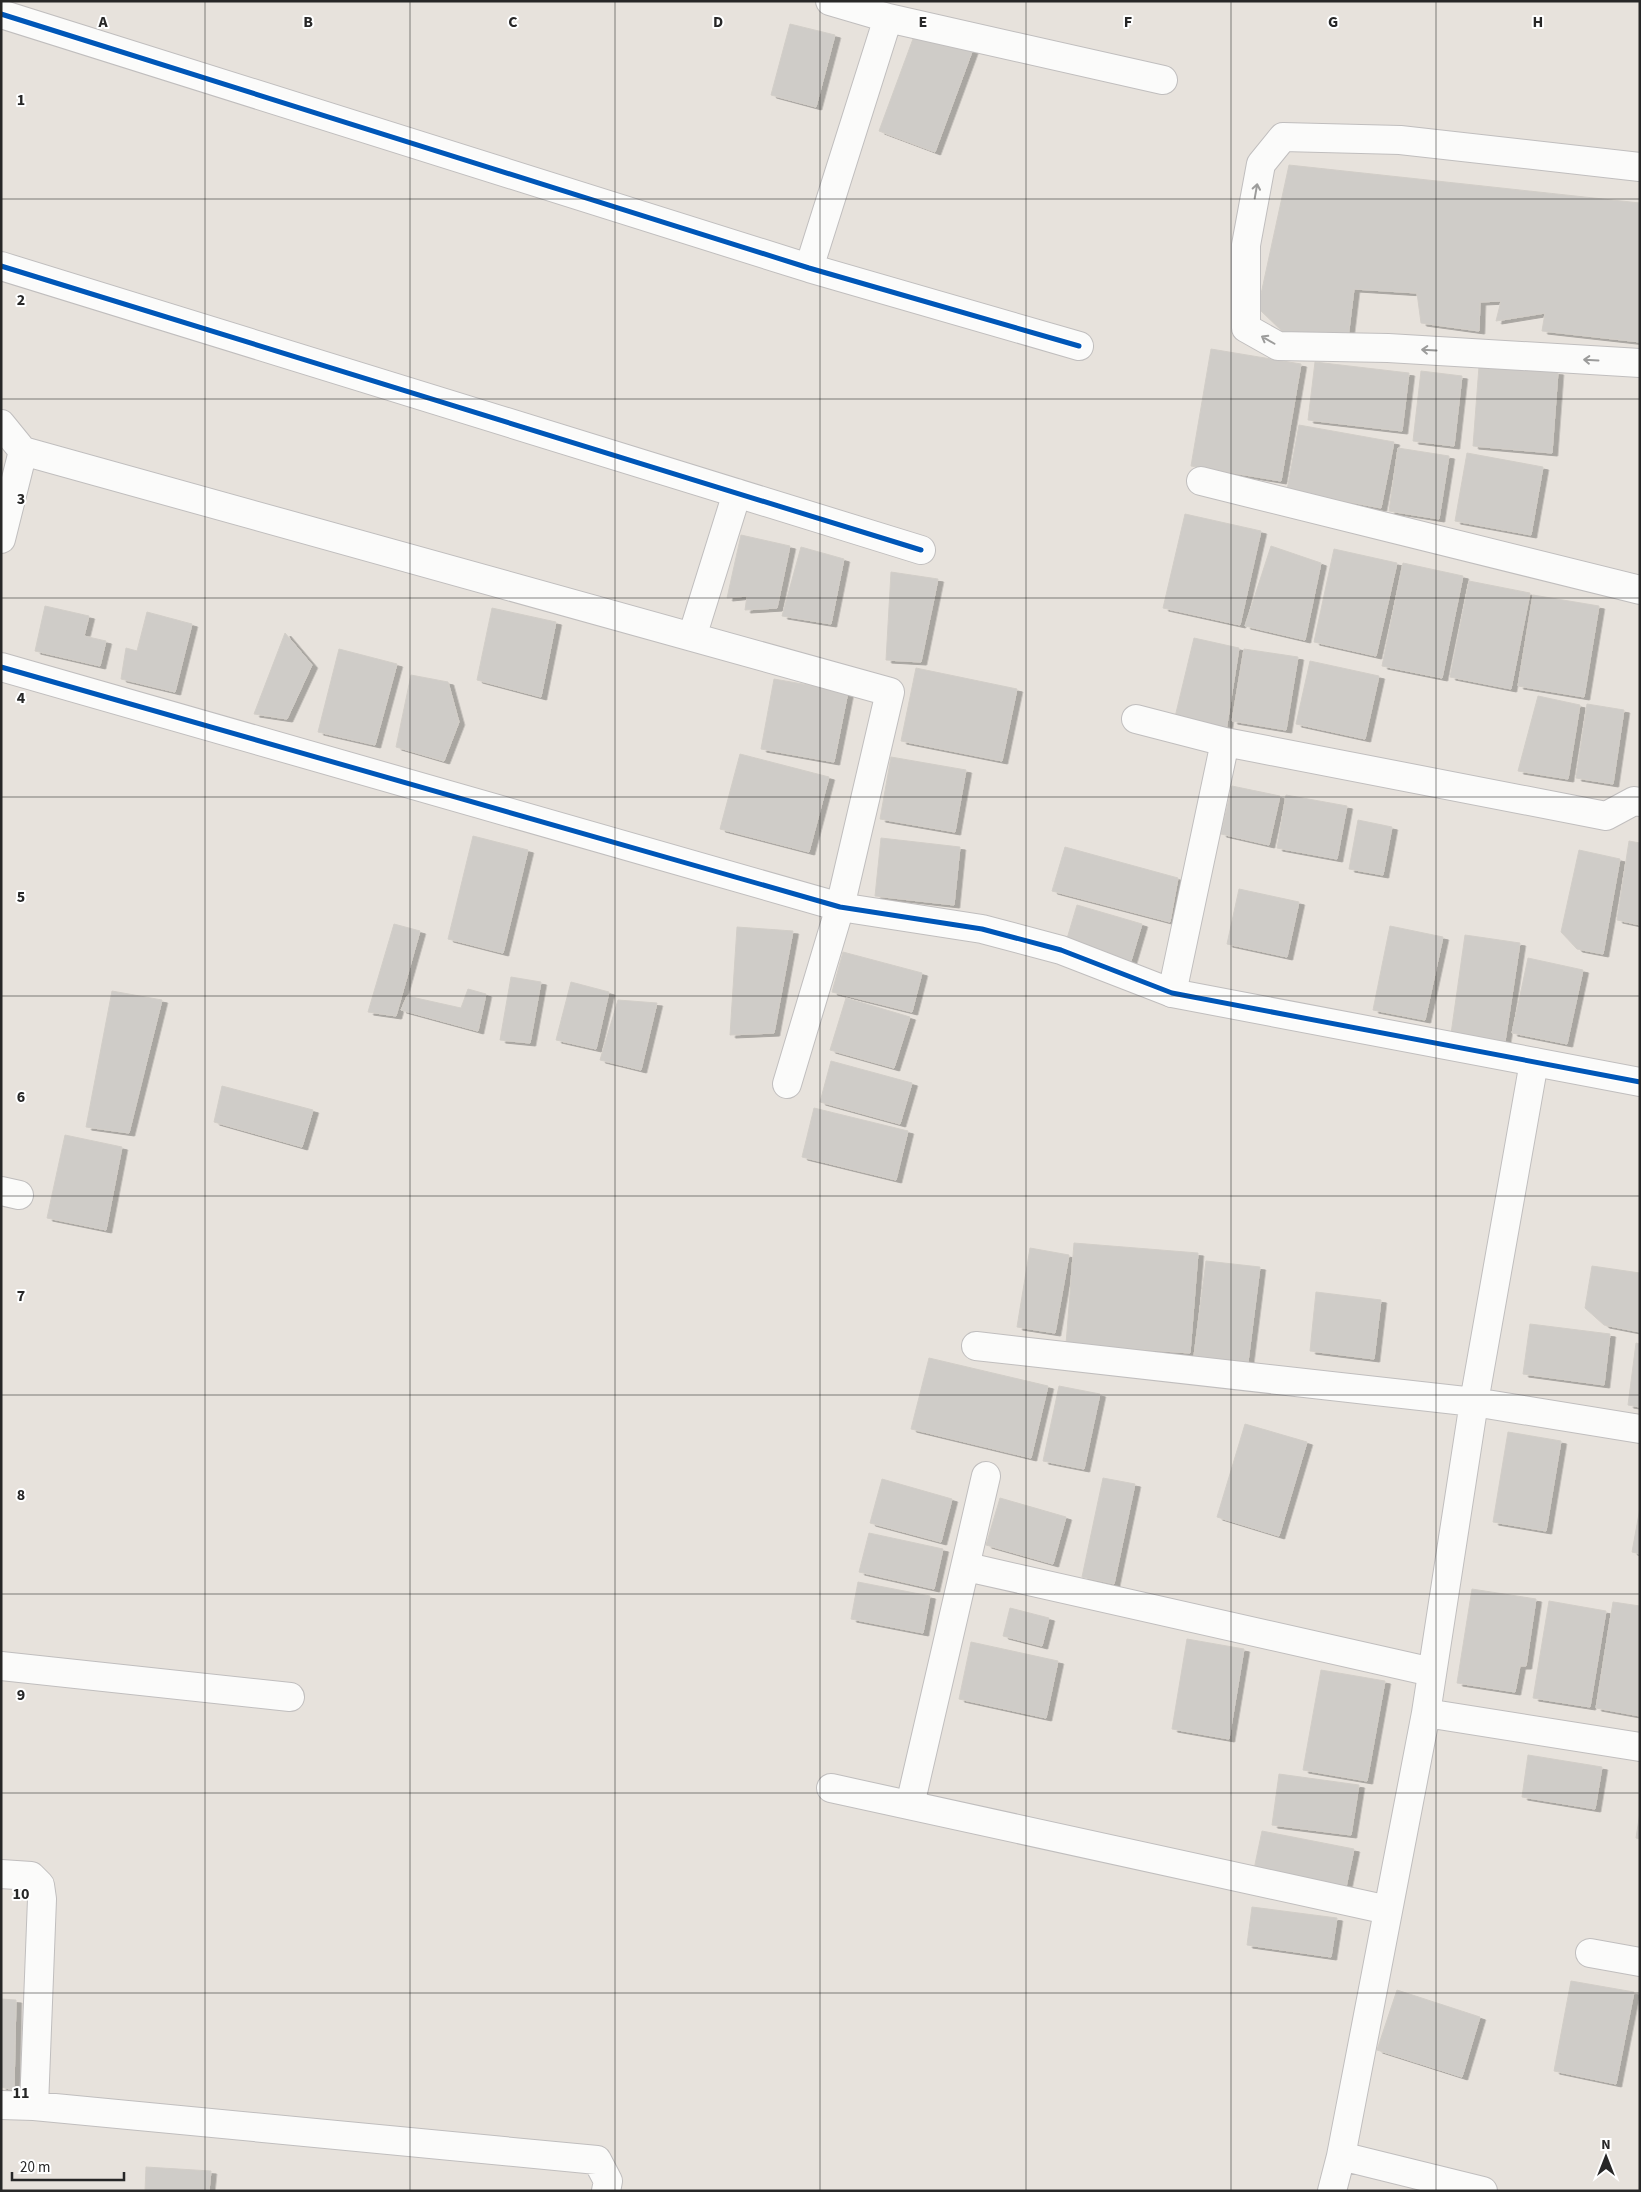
<svg xmlns="http://www.w3.org/2000/svg" width="1641" height="2192" font-family="'Source Sans 3',sans-serif">
  <style>
    .building { fill: #cfccc8; stroke: #d2cec8; filter: url(#shadow) }
    .lines { fill: none; stroke-linecap: round; stroke-linejoin: round }
    .minor-casing { stroke: #c0bebe; stroke-width: 30 }
    .tertiary-casing { stroke: #c0bebe; stroke-width: 30 }
    .minor { stroke: #fbfbfa; stroke-width: 28 }
    .tertiary { stroke: #fbfbfa; stroke-width: 28 }
    .cycleway-casing { stroke: #fff; stroke-width: 8 }
    .cycleway { stroke: #0057b8; stroke-width: 5 }
    .oneway { stroke: #9c9c9b }
    .grid { fill: none; stroke: #272727; stroke-width: 1; stroke-opacity: 0.55 }
    .grid-label { font-size: 16px; text-anchor: middle; font-weight: bold; fill: #272727; stroke: #fff; stroke-width: 4; stroke-linejoin: round; paint-order: stroke }
  </style>
  <defs>
    <filter id="shadow"><feDropShadow dx="5.5" dy="3" stdDeviation="0" flood-color="#0004"/></filter>
  </defs>
  <rect width="100%" height="100%" fill="#e7e2dc"/>
  <path class="building" d="M790,24L835,35L816,107L771,95Z
    M917,28L973,49L935,152L879,131Z
    M1289,165L1640,203V342L1542,331L1545,313L1496,321L1501,301L1480,302L1479,331L1421,323L1417,293L1354,289L1348,338L1287,336L1258,308Z
    M1211,349L1301,364L1281,481L1191,466Z
    M1315,362L1409,373L1402,431L1308,420Z
    M1479,366L1558,372L1552,453L1473,446Z
    M1421,371L1462,376L1454,446L1413,441Z
    M1299,425L1394,442L1381,508L1287,490Z
    M1398,448L1449,456L1439,519L1389,511Z
    M1467,453L1543,467L1531,535L1455,521Z
    M1185,514L1261,531L1240,625L1163,608Z
    M741,535L790,546L777,608L745,610L747,596L727,598Z
    M1271,546L1321,563L1305,640L1245,626Z
    M801,547L844,559L831,624L782,616Z
    M1334,549L1397,563L1376,656L1314,642Z
    M1403,563L1463,576L1442,678L1382,666Z
    M891,572L938,579L921,662L886,660Z
    M1469,581L1530,593L1511,689L1450,677Z
    M1533,595L1599,606L1584,697L1518,686Z
    M45,606L89,616L84,636L106,641L100,666L35,651Z
    M492,608L556,622L541,697L477,680Z
    M147,612L192,624L175,692L121,679L126,648L137,651Z
    M285,633L312,665L287,719L254,714Z
    M1194,638L1239,648L1226,731L1175,717Z
    M339,649L397,664L375,745L318,732Z
    M1244,649L1298,657L1286,730L1232,721Z
    M1310,661L1379,676L1365,739L1296,724Z
    M916,668L1017,689L1002,761L901,741Z
    M411,675L448,682L459,722L444,761L396,747Z
    M774,679L848,692L834,762L761,749Z
    M1538,696L1580,705L1568,779L1518,771Z
    M1587,704L1624,710L1613,784L1576,778Z
    M740,754L829,777L809,852L720,829Z
    M891,757L966,770L955,832L880,819Z
    M1232,786L1280,796L1269,845L1221,834Z
    M1286,795L1347,806L1337,859L1277,848Z
    M1358,820L1392,827L1383,875L1349,869Z
    M473,836L528,850L503,953L448,939Z
    M881,838L960,847L954,905L875,896Z
    M1629,841L1640,843V925L1617,920Z
    M1065,847L1178,878L1170,922L1052,891Z
    M1579,850L1620,859L1603,954L1577,949L1561,932Z
    M1239,889L1299,902L1287,957L1227,944Z
    M1077,905L1142,924L1131,961L1066,942Z
    M394,924L420,931L396,1016L368,1012Z
    M1390,926L1443,937L1425,1020L1373,1010Z
    M737,927L793,931L774,1033L730,1035Z
    M1465,935L1520,943L1504,1048L1450,1041Z
    M843,952L922,973L912,1012L832,992Z
    M1528,958L1583,970L1567,1044L1512,1033Z
    M511,977L541,982L530,1043L500,1040Z
    M571,982L609,992L596,1049L556,1040Z
    M468,989L486,994L478,1031L401,1010L407,996L461,1008Z
    M112,991L162,1000L129,1133L86,1127Z
    M846,998L910,1017L894,1068L830,1050Z
    M618,1000L657,1003L641,1070L600,1060Z
    M831,1061L912,1083L900,1124L820,1102Z
    M222,1086L313,1110L302,1147L214,1122Z
    M814,1108L908,1131L896,1180L802,1157Z
    M65,1135L122,1147L106,1230L47,1218Z
    M1074,1243L1198,1253L1190,1353L1066,1344Z
    M1030,1248L1069,1255L1055,1333L1017,1327Z
    M1206,1261L1260,1267L1248,1362L1194,1356Z
    M1592,1266L1640,1273V1332L1604,1325L1585,1308Z
    M1316,1292L1381,1300L1374,1359L1310,1351Z
    M1530,1324L1610,1334L1604,1385L1523,1374Z
    M1636,1343L1640,1344V1407L1628,1405Z
    M929,1358L1048,1386L1031,1458L911,1429Z
    M1059,1386L1100,1394L1084,1469L1043,1461Z
    M1245,1424L1307,1442L1279,1536L1217,1517Z
    M1508,1432L1561,1441L1546,1531L1493,1522Z
    M1103,1478L1135,1484L1114,1584L1082,1577Z
    M882,1479L952,1499L941,1542L870,1523Z
    M1000,1498L1066,1517L1053,1564L986,1545Z
    M1640,1508V1554L1632,1552Z
    M869,1533L943,1549L934,1589L859,1572Z
    M858,1582L930,1596L923,1633L851,1619Z
    M1472,1589L1536,1599L1526,1666H1520L1515,1692L1457,1683Z
    M1549,1601L1606,1611L1590,1707L1533,1698Z
    M1613,1602L1640,1606V1716L1596,1708Z
    M1010,1608L1049,1618L1042,1646L1003,1636Z
    M1187,1639L1244,1649L1229,1739L1172,1729Z
    M971,1642L1058,1661L1046,1718L959,1699Z
    M1321,1670L1385,1681L1367,1781L1303,1770Z
    M1528,1755L1602,1767L1595,1809L1522,1797Z
    M1279,1774L1359,1785L1351,1835L1272,1825Z
    M1640,1812V1839L1636,1838Z
    M1262,1831L1354,1849L1345,1892L1253,1874Z
    M1252,1907L1337,1918L1331,1957L1247,1945Z
    M1571,1981L1634,1992L1616,2084L1554,2071Z
    M1397,1990L1480,2017L1462,2077L1377,2050Z
    M1,1999L16,2000L14,2090L1,2087Z
    M146,2167L211,2171L209,2191H145Z"/>
  <g class="lines">
    <g class="minor-casing">
      <path id="minor" d="M1,14L809,268L1079,346
        M888,18L1163,80
        M1640,167L1400,140L1283,137L1261,164L1246,245V328L1278,346L1388,348L1640,363
        M1,266L921,550
        M809,268L888,18L830,1
        M1,424L23,451L1,539
        M23,451L890,692L840,907L787,1084
        M1201,481L1640,590
        M692,637L737,493
        M1136,719L1225,742
        M1172,993L1225,742L1606,816L1634,801L1640,802
        M1534,1062L1474,1402L1426,1713L1640,1747
        M1,1191L19,1195
        M976,1346L1474,1402L1640,1429
        M967,1567L1432,1672
        M1,1666L290,1697
        M831,1788L1388,1910
        M910,1805L986,1476
        M1,1874L31,1876L40,1885L42,1899L34,2106
        M1590,1953L1640,1962
        M1,2105L34,2106L597,2160L608,2181L606,2191
        M1341,2156L1483,2191
        M1332,2191L1341,2156L1426,1713"/>
    </g>
    <g class="tertiary-casing">
      <path id="tertiary" d="M1,667L840,907L982,929L1061,950L1172,993L1640,1082"/>
    </g>
    <use href="#minor" class="minor"/>
    <use href="#tertiary" class="tertiary"/>
    <g class="cycleway-casing">
      <path id="cycleway" d="M1,14L809,268L1079,346
        M1,266L921,550
        M1,667L840,907L982,929L1061,950L1172,993L1640,1082"/>
    </g>
    <use href="#cycleway" class="cycleway"/>
  </g>
  <defs><path id="oneway-shaft" d="M-6 0H5M1.5-3L5.5 0L1.5 3" fill="none" stroke-width="1.6" stroke-linecap="round" stroke-linejoin="round" transform="scale(1.25)"/></defs>
  <g class="oneway">
    <use href="#oneway-shaft" transform="translate(1256 191) rotate(-80)"/>
    <use href="#oneway-shaft" transform="translate(1268 340) rotate(-150)"/>
    <use href="#oneway-shaft" transform="translate(1429 350) rotate(-177)"/>
    <use href="#oneway-shaft" transform="translate(1591 360) rotate(-177)"/>
  </g>
  <path class="grid" d="M205,1V2191M410,1V2191M615,1V2191M820,1V2191M1026,1V2191M1231,1V2191M1436,1V2191M1,199H1640M1,399H1640M1,598H1640M1,797H1640M1,996H1640M1,1196H1640M1,1395H1640M1,1594H1640M1,1793H1640M1,1993H1640"/>
  <g class="grid-label">
    <text x="103" y="27">A</text>
    <text x="308" y="27">B</text>
    <text x="513" y="27">C</text>
    <text x="718" y="27">D</text>
    <text x="923" y="27">E</text>
    <text x="1128" y="27">F</text>
    <text x="1333" y="27">G</text>
    <text x="1538" y="27">H</text>
    <text x="21" y="105">1</text>
    <text x="21" y="305">2</text>
    <text x="21" y="504">3</text>
    <text x="21" y="703">4</text>
    <text x="21" y="902">5</text>
    <text x="21" y="1102">6</text>
    <text x="21" y="1301">7</text>
    <text x="21" y="1500">8</text>
    <text x="21" y="1700">9</text>
    <text x="21" y="1899">10</text>
    <text x="21" y="2098">11</text>
  </g>
  <rect width="1641" height="2192" fill="none" stroke="#272727" stroke-width="5"/>
  <g transform="translate(1606 2157)" stroke="#ffffff" stroke-width="4" paint-order="stroke">
  <path d="M0-4L9 19L0 12L-9 19Z" fill="#272727"/>
  <text y="-8" font-size="14" font-weight="bold" text-anchor="middle" fill="#272727">N</text>
  </g>
  <path d="M12 2172v8h112v-8" fill="none" stroke="#272727" stroke-width="2.5"/>
  <text x="20" y="2172" font-size="15" fill="#272727" stroke="#ffffff" stroke-width="4" paint-order="stroke">20 m</text>
</svg>
